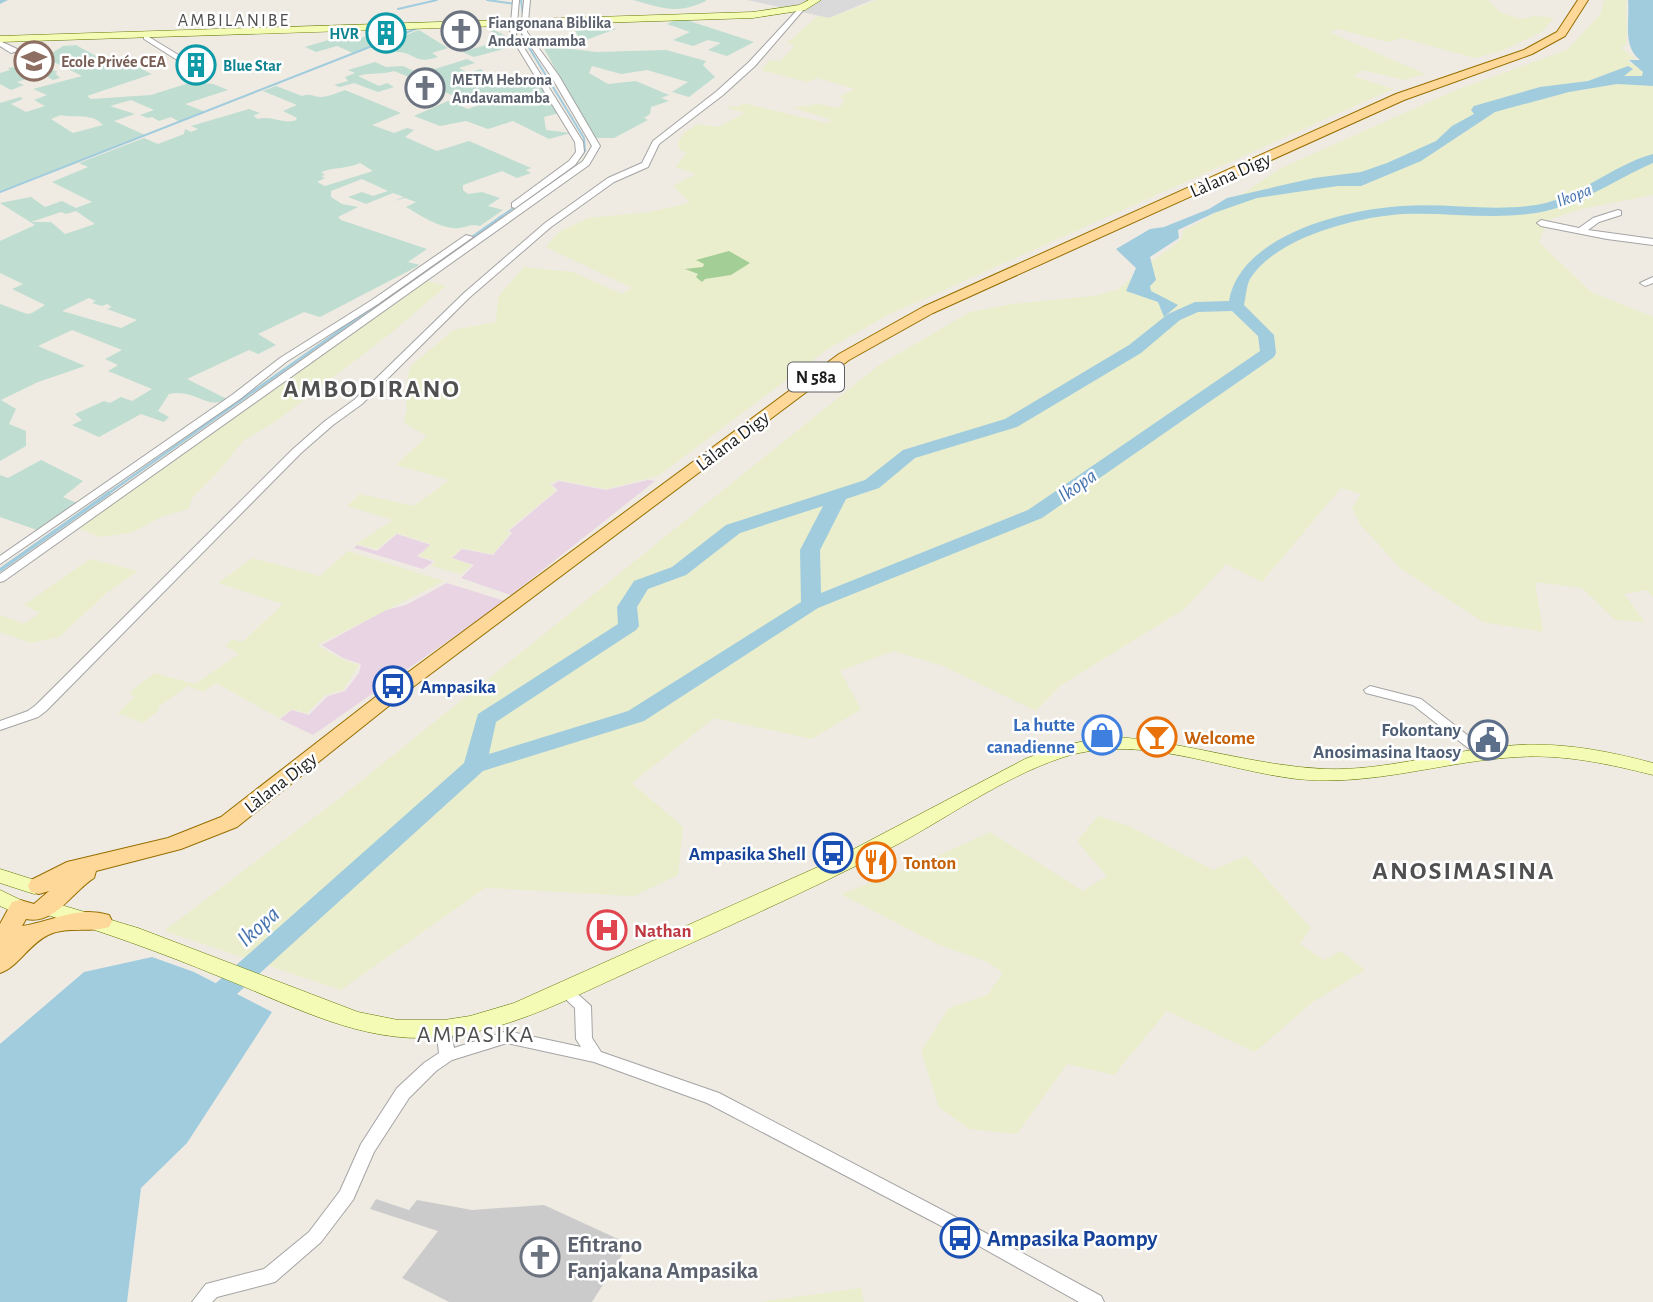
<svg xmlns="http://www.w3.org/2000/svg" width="1653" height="1302" font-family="'Alegreya Sans',sans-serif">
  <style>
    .residential { fill: #dbdada }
    .industrial { fill: #e8d4e3 }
    .religious { fill: #cbcbcb }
    .farmland { fill: #eaeecd }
    .forest { fill: #a3cf96 }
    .wetland { fill: #bfddd1; fill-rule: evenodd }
    .water { fill: #a1ccde }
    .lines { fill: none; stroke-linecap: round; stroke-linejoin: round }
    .stream-far2 { stroke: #a1ccde; stroke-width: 2 }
    .stream-far1 { stroke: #a1ccde; stroke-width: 2.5 }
    .stream { stroke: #a1ccde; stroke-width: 3.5 }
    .canal { fill: #a1ccde; fill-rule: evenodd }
    .river { fill: #a1ccde; fill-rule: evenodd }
    .street-casing { stroke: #a4a4a4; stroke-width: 2 }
    .secondary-casing { stroke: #627602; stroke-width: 1 }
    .primary-casing { stroke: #966e00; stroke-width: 2 }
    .street { fill: #fff; fill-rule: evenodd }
    .secondary { fill: #f3fbb4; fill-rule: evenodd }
    .primary { fill: #fed898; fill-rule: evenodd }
    .labels { text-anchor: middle; stroke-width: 5; stroke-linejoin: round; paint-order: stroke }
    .far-worship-label { font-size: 16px; font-weight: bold; fill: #5b616d; stroke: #fff; text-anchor: start }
    .far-culture-label { font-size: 16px; font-weight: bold; fill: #0d838f; stroke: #fff; text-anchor: end }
    .far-education-label { font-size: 16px; font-weight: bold; fill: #785e54; stroke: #fff; text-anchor: start }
    .far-neighbourhood-label { font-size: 18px; letter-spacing: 2px; fill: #505050; stroke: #fff }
    .far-water-label { font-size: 18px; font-style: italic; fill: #4774af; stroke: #fff }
    .shield { fill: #fff; stroke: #616161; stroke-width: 2 }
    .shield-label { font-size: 18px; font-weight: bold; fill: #1d1d1d }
    .street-label { font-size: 19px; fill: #1d1d1d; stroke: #fff }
    .transit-label { font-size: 19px; font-weight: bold; fill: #164399; stroke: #fff; text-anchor: start }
    .shop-label { font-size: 19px; font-weight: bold; fill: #366cbe; stroke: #fff; text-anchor: end }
    .service-label { font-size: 19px; font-weight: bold; fill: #4e5e75; stroke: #fff; text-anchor: end }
    .food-label { font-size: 19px; font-weight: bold; fill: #c56008; stroke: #fff; text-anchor: start }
    .health-label { font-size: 19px; font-weight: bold; fill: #be3a42; stroke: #fff; text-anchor: start }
    .water-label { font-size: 21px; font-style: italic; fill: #4774af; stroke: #fff }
    .near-transit-label { font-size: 23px; font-weight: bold; fill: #164399; stroke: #fff; text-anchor: start }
    .near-worship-label { font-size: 23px; font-weight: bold; fill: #5b616d; stroke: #fff; text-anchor: start }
    .near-water-label { font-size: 24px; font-style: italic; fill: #4774af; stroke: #fff }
    .near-neighbourhood-label { font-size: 24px; letter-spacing: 2px; fill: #505050; stroke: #fff }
    .district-label { font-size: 26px; font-weight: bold; letter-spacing: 2px; fill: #505050; stroke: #fff }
  </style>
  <rect width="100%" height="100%" fill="#efebe2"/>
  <path class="residential" d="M747,0H872L829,18Z"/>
  <path class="industrial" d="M648,480L655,481L511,595L461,578L474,565L452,558L462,549L493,555L512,533L509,531L558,490L552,485L559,481L606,490Z
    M397,534L431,545L417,556L433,562L423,569L354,548L357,545L377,551Z
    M447,583L505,601L313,735L280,719L292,710L309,715L328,696L345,691L359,673L361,664L343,658L322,645L386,610L406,605Z"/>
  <path class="religious" d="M376,1199L409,1210L417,1200L472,1210L544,1205L629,1244L592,1302H449L402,1278L438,1231L370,1209Z"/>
  <path class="farmland" d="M877,0H1488L1500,12L1520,19L1535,16L1554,18L1542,32L1504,50L1475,58L1402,38L1388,42L1338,29L1329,32L1425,74L1404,80L1362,70L1353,76L1393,89L886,316L828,349L658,476L606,489L559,480L549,484L556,491L506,531L510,533L493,554L462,548L451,558L472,565L461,574L431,566L436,561L419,556L431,544L397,533L377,549L356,544L393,520L347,506L360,494L414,506L449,480L396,465L427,436L404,423L407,409L405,391L410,367L453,330L496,322L498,297L524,267L573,272L622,294L632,288L546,247L559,232L588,218L649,212L690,203L673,186L696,174L675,167L687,153L679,149L678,142L685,132L698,124L718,127L745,113L728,108L729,106L738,107L743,103L826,123L832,120L793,108L818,104L839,108L845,100L839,97L855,89L818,78L807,82L761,70L770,60L780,61L795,46L787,43L818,16L829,18Z
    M1604,0H1626L1627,33L1626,45L1621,48L1636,59H1628L1631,64L1653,71V195L1581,209L1548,220L1539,242L1591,292L1653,317V597L1647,590L1624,594L1645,622L1615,620L1582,588L1535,582L1543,632L1483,622L1400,568L1360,524L1352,508L1361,494L1341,488L1262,582L1226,564L1186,608L1060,686L1036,711L943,666L893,651L840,671L861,709L812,739L714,718L632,783L683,827L678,875L634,896L485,888L341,990L164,931L341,797L879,365L970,312L1012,304L1094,296L1119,289L1145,266L1175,245L1182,238L1183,231L1210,216L1281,168L1456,90L1567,50L1601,13Z
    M429,281L446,286L395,330L275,422L243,441L219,471L192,498L188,509L163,516L131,533L98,537L79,528L414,285Z
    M348,551L444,581L317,645L341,659L359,665L343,690L325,695L307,713L292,709L279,718L216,683L203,692L188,686L158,707L159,710L143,723L118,713L135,697L129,693L154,673L195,684L239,654L225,646L232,639L242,642L283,604L218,583L252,558L320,576Z
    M90,559L138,571L108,592L59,637L31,643L0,632V615L24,624L40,613L24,605Z
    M1098,816L1129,826L1213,870L1246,856L1311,928L1300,944L1324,960L1341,951L1365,970L1313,1002L1255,1052L1167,1011L1114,1075L1067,1064L1017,1134L969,1129L939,1107L921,1051L949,1008L987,995L1003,973L988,962L939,945L841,894L920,864L990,832L1083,891L1107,876L1077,841Z
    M861,1288L864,1302H759Z"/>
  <path class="forest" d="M729,251L750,263L731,275L705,279L702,282L696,277L698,274L685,269L703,267L704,264L696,260Z"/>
  <path class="wetland" d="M633,0H706V1C675,15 664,8 633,0Z
    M680,18L754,42L727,56L708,50L721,43L708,40L693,46L673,40L690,32L667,24Z
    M599,23L616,29L564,48L596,52L666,50L706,61L703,65L715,77L689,97L672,92L688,82L647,70L621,74L592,66L589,73L608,84L636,81L669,95L661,98L669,101L651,107L650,114L644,118L648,120L614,138H594L543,47L578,36L575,31Z
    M419,30L448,48L432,53L438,57C415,65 416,53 398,52C389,51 385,54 376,50L380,48L377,46Z
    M494,30L510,38L515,46L474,57L462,52L506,39L490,31Z
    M375,35L387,39L353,53L337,46L316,52L305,47L335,38L348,40Z
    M76,45L96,56L103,55C112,66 124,63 136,66C141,68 147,72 152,74L87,96L91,99L151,95L192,82L213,84L228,90L185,104L206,112L180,122L171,117L159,121L152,117L148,118L140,115L154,110L131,100L110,106L135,114L114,121L145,135L0,191V103L20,97L23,99L11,104L26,112L45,106L34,100L47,95L33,89L82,76L36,53H52L63,46ZM61,115C77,119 91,112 103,125L73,133L51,119Z
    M467,59L475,63L459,68L468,73L481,69L487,76L511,88L539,81L559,113L544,117L546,130L571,133L549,139L513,121L488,129L466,121L440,126L414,116L448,101L468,109L487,102L469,93L456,97L427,84L439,80L420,73L409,77L394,71C381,75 372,72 358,76L379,86L387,83L394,87L378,92L354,83L340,87L334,85L348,81L345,77L355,73L348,70L375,62L386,67L403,66L414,71L428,67L435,69Z
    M46,62L52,65L45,67L58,72L55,73L60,78L53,80L42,74L17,82L24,85L11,90L0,84V73L10,70L8,68Z
    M276,86L302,96C310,93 312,96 320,97C328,97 337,93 345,90L401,113L372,125L394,133L407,128L414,130L405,137L437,151L469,141L531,168L526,170L531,173L517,178L502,171L463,185V190L468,194L482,192L500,198L488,206L503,210L480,226C468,224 469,227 459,228C442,230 420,215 406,207L416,202L405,198L393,201L404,197L393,193L366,204L348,197L362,192L373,196L388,191L362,179L331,191V197L342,204L358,207L338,217L341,220L427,249L408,262L420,265L320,317L304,312L258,334L276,345L258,354L249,350L187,379L227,399C207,411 195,388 169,394L158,411L169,417L164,422L141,414L99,437L72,425L82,420L75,414L104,401L110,403L121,397L132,401L152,389L108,371L118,365L105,359L122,350L72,330L38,346L85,366L38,382L1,400L16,409L9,424L26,431V446L0,461V304L27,314L32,313L45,305L12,289L23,284L0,273V241L35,225L0,203L31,197L45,207L62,201L76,208L92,202L52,182L88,167L79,163L144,138L158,144L184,134L185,129L191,132L198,129L191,126L249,109L260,113L253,116L258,119C272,115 283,125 296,120L297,118L283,111L297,105L263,91ZM360,163L373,171L325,186L317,182L325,178L321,176L325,175L321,172C335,167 346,169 360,163ZM76,211L95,224L65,234L51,222H31L61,212L66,214ZM89,298L96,301L92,303L102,306L107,304L112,307L107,309L137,320L121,328L62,311Z
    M41,460L83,481L63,497L77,503L37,530L0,517V475L8,478Z"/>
  <path class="water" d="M1628,0H1653V86L1617,84L1569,92L1495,112L1421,161L1361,186H1338L1257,198L1214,213L1178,230L1179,238L1150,257L1156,280L1150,286L1151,291L1178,305L1164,317L1158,302L1126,291L1136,268L1116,249L1150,229L1164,227L1209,209L1227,198L1314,178L1361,172L1387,163L1436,141L1452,126L1474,114L1471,110L1474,106L1540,87L1588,81L1628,66L1633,69L1624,76H1642L1643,72L1629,60H1640C1622,46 1630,21 1628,0Z
    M152,957L194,972L272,1012L187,1143L141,1188L127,1302H0V1044L84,972Z"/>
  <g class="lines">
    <path class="stream-far2" d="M487,0L516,4
      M521,0L523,15
      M398,9L437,0
      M522,30V36L584,138L585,151L579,159
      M0,192L418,28
      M499,218L516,206"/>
    <path class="stream-far1" d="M468,240L502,216
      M106,495L376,305"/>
    <path class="stream" d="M0,570L109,493"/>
    <path class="canal" d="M0,0H8L0,4Z"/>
    <path class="river" d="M1653,154V163C1614,180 1579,206 1536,213C1492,220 1447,212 1403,214C1357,217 1276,237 1250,279C1246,287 1246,297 1244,305L1274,335L1276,353L1274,357L1042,518L818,608L644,721L483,771L216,1013L207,1016L198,1013L194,1006L198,999L464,763L478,714L618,624L617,607L634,581L672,567L726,525L865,480L903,450L1005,419L1129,345L1168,314L1195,302L1229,301C1240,235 1346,209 1403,206C1448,203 1492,212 1536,205C1579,198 1612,165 1653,154ZM1232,311L1258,336L1260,351L1028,510L821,593L820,550L846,499L879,488L915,458L1017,427L1141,353L1180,320L1198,312ZM823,506L800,550L801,602L628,711L489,754L496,722L636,630L639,626L637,607L648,589L686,575L740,533Z"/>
    <g class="street-casing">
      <path id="street" d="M513,0H519L516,35L583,142L584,152L575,165L515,208L512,207V203L569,161L576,152L575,142L510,35Z
        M524,0H530L527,32L559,76L600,146L589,165L4,581L0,582V574L583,161L592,146L551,76L521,32Z
        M800,7L805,8L755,66L723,95L659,144L648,167L614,182L551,227L470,297L362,404L333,425L301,453L46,711L38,717L0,730V721L28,711L36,705L293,449L325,421L354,400L464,293L545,223L608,178L642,163L653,141L717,91L749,62Z
        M144,33H148L149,37L200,68L193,70L144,39Z
        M0,41L17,49L18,51L11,53L0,46Z
        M1618,210L1621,211V215L1599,222L1588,230L1653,239V245L1607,239L1541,226L1537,223L1541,220L1579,228L1593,218Z
        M466,235L473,237L378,304L286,362L240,399L0,564V556L232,395L280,358L372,300Z
        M1653,277V283L1645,286L1640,283Z
        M1370,686L1421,699L1493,755L1486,759L1481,758L1413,705L1366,693L1364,690Z
        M565,985L570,987L591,1006L592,1038L601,1052L719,1093L982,1231L1101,1296L1104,1302H1079L970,1241L707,1103L594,1062L507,1043L452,1060L436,1071L409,1098L374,1152L353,1200L321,1242L275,1282L217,1297L212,1302H192L206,1284L264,1269L309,1232L340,1191L361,1144L397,1088L424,1063L439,1053L436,1028L439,1024L444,1022L449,1024L454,1048L507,1031L581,1047L576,1039L575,1008L557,991L560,987Z"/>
    </g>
    <g class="secondary-casing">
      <path id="secondary" d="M809,0H821L805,10L753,18L0,42V36L753,12L799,5Z
        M1119,737C1189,743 1256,766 1325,769C1386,771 1445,751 1505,746C1556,741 1604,750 1653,763V775C1609,764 1564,754 1518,757C1443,761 1373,787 1297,779C1221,770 1138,732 1061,758C999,779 945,820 887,850C801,895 712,933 624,974C560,1003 493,1038 422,1038C351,1039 282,1001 218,976C160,952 101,931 41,913L38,908L41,903L48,901L138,928L358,1012L398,1020H444L470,1016L514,1003L829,862L1025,759C1056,746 1085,739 1119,737Z
        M0,869L41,882L44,887L41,892L34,894L0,883Z
        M0,890L27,903L30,908L27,913L20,915L0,906Z"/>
    </g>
    <g class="primary-casing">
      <path id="primary" d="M1578,0H1588L1565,36L1532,54L1404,100L933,313L849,360L405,693L237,827L181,849L96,871L94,878C72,892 55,925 26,919L22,926C51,922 77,905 109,915L112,921L109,927C89,933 67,926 48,935C28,945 17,968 0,973V924L12,902L20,900L34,904L49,891L39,894L31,892L28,886L31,880L67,862L168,838L221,817L391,685L839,354L923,307L1396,94L1524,50L1557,32Z"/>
    </g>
    <use href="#street" class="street"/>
    <use href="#secondary" class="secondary"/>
    <use href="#primary" class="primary"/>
  </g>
  <defs>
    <g id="church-ring" transform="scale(2.0125)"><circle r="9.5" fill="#fff" stroke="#6b7280" stroke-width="1.5"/><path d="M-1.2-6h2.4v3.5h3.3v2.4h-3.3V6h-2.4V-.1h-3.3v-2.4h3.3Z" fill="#6b7280"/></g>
    <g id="building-ring" transform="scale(2.0125)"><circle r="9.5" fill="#fff" stroke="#0f9aa8" stroke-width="1.5"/><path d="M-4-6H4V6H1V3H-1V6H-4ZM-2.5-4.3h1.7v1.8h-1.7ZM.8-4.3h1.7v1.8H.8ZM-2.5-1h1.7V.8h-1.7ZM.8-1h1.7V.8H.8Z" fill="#0f9aa8"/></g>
    <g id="school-ring" transform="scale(2.0125)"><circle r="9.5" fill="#fff" stroke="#8d6e63" stroke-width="1.5"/><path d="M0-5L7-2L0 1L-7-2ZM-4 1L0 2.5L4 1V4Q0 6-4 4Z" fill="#8d6e63"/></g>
    <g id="bus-ring" transform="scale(2.0125)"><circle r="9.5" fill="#fff" stroke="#1a4fb4" stroke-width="1.5"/><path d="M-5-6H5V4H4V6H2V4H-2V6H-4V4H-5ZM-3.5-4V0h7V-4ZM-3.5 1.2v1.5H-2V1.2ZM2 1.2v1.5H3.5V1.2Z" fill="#1a4fb4"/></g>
    <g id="shop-ring" transform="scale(2.0125)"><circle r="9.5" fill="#fff" stroke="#3f7fe0" stroke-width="1.5"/><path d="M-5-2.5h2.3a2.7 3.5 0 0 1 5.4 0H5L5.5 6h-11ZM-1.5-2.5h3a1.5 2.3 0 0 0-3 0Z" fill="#3f7fe0"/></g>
    <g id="bar-ring" transform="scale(2.0125)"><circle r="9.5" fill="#fff" stroke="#e8710a" stroke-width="1.5"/><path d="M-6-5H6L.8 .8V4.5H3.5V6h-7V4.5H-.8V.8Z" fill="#e8710a"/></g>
    <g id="civic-ring" transform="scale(2.0125)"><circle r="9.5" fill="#fff" stroke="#5c6f8a" stroke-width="1.5"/><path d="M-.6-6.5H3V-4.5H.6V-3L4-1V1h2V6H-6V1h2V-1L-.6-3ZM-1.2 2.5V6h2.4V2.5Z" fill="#5c6f8a"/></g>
    <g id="restaurant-ring" transform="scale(2.0125)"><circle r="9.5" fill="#fff" stroke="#e8710a" stroke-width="1.5"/><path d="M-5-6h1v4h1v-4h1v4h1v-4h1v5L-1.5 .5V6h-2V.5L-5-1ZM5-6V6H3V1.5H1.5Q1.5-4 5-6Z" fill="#e8710a"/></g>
    <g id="hospital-ring" transform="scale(2.0125)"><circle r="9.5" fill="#fff" stroke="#e0444e" stroke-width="1.5"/><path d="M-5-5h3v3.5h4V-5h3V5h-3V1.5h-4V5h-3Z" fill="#e0444e"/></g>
  </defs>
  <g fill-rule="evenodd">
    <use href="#church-ring" x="461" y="31"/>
    <use href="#building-ring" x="386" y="33"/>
    <use href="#school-ring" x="34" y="61"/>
    <use href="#building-ring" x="196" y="65"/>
    <use href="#church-ring" x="425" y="88"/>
    <use href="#bus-ring" x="393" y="686"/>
    <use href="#shop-ring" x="1102" y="735"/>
    <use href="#bar-ring" x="1157" y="737"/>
    <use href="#civic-ring" x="1488" y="740"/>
    <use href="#bus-ring" x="833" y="853"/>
    <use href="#restaurant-ring" x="876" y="862"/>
    <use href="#hospital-ring" x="607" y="930"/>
    <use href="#bus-ring" x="960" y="1238"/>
    <use href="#church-ring" x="540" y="1257"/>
  </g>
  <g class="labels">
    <g class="far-worship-label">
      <text x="488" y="28">Fiangonana Biblika<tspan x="488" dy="18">Andavamamba</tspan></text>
      <text x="452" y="85">METM Hebrona<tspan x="452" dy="18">Andavamamba</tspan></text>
    </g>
    <g class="far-culture-label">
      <text x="359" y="39">HVR</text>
      <text x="223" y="71" text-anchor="start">Blue Star</text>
    </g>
    <g class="far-education-label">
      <text x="61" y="67">Ecole Privée CEA</text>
    </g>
    <g class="far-neighbourhood-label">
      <text x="234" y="26">AMBILANIBE</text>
    </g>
    <g class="far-water-label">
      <text transform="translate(1574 195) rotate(-21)" y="6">Ikopa</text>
    </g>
    <rect class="shield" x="788" y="362.5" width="56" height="29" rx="5"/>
    <g class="shield-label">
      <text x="816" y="383">N 58a</text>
    </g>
    <g class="street-label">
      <text transform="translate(1230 174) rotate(-24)" y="7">Làlana Digy</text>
      <text transform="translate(732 440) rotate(-37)" y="7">Làlana Digy</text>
      <text transform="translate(280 782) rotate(-38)" y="7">Làlana Digy</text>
    </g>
    <g class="transit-label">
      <text x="420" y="693">Ampasika</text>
      <text x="806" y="860" text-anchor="end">Ampasika Shell</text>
    </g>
    <g class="shop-label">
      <text x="1075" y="731">La hutte<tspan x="1075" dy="22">canadienne</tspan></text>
    </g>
    <g class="service-label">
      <text x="1461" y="736">Fokontany<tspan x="1461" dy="22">Anosimasina Itaosy</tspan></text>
    </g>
    <g class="food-label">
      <text x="1184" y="744">Welcome</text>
      <text x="903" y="869">Tonton</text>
    </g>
    <g class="health-label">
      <text x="634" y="937">Nathan</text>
    </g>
    <g class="water-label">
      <text transform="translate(1077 485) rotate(-35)" y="7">Ikopa</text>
    </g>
    <g class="near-transit-label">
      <text x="987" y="1246">Ampasika Paompy</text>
    </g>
    <g class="near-worship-label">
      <text x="567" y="1252">Efitrano<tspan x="567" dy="26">Fanjakana Ampasika</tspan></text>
    </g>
    <g class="near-water-label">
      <text transform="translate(258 926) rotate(-42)" y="8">Ikopa</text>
    </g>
    <g class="near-neighbourhood-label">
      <text x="476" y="1042">AMPASIKA</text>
    </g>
    <g class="district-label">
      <text x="372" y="397">AMBODIRANO</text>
      <text x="1464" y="879">ANOSIMASINA</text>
    </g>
  </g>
</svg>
